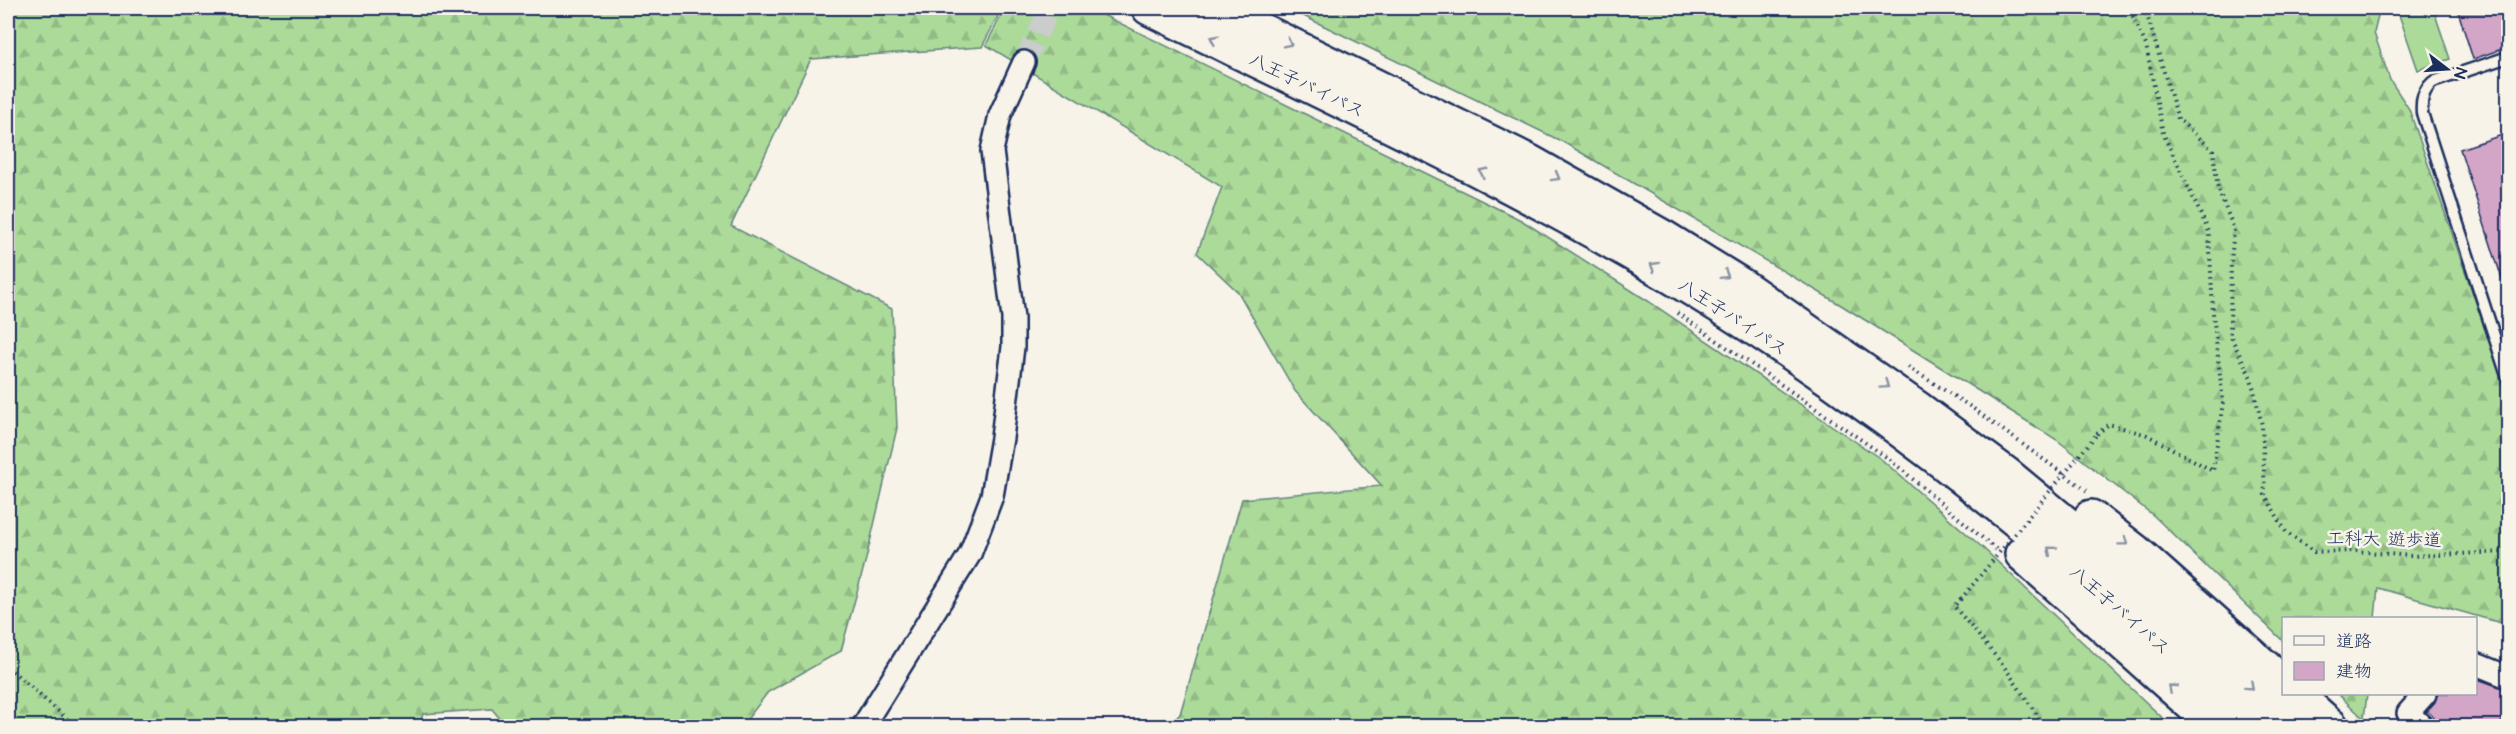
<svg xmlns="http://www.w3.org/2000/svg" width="2516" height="734" font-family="'Architects Daughter','Klee One',sans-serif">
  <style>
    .green { fill: #abda99; stroke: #63847c; stroke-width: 1.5 }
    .forest { fill: url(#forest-firs); stroke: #63847c; stroke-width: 1.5 }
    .building { fill: #d3a5c7; stroke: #1b2f5e; stroke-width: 1.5 }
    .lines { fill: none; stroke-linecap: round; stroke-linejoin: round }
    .minor-tunnel { stroke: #cbcccc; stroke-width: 21; stroke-dasharray: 21 10; stroke-linecap: butt }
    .service-casing { stroke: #1b2f5e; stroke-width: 15 }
    .minor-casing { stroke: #1b2f5e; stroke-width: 26 }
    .trunk-casing { stroke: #1b2f5e; stroke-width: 38 }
    .path { stroke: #1b2f5e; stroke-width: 4; stroke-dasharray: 1.5 4.5; stroke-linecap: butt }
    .service { stroke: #f7f3e8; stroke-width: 10 }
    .minor { stroke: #f7f3e8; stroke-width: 21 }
    .trunk { stroke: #f7f3e8; stroke-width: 33 }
    .path-bridge { stroke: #1b2f5e; stroke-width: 4; stroke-dasharray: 1.5 4.5; stroke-linecap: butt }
    .oneway { stroke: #8991a3 }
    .labels { text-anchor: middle; stroke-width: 5; stroke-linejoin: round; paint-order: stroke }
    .street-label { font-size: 18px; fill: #1b2f5e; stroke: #f7f3e8 }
  </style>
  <defs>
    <pattern id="forest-firs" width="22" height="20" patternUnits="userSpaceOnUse" patternTransform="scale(1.5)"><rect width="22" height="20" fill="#abda99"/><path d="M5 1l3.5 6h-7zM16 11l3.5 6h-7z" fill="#93bb86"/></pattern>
  </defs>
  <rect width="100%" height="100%" fill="#f7f3e8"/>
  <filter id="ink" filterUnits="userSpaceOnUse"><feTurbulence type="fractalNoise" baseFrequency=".0167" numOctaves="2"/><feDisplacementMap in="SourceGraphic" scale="12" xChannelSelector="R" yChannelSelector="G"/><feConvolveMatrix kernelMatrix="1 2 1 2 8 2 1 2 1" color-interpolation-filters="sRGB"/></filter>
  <g filter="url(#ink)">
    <path class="green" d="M2401,8H2433L2450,59L2418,70L2397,9Z"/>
    <path class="forest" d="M8,8H1002L982,47L811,59L731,226L892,309L897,428L866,559L841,651L768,692L742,726H506L492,709L423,714L419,726H8Z
      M1005,8H1089L1521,220L1648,301L1881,459L1983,548L2171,726H1169L1180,714L1242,499L1382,486L1295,391L1238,292L1197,253L1222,187L986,45Z
      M1287,8H2380L2374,33L2390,80L2409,109L2502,378L2508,381V625L2378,588L2375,618H2284L2283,641L2154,516L2057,440L1841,305L1563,142Z
      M2338,694H2367L2364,719Z"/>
    <path class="building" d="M2457,8H2508V47L2473,59Z
      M2508,133V288H2505L2460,149Z
      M2475,678L2508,690V710L2499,726H2444L2427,711L2435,702L2437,693H2475Z"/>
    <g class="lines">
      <path class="minor-tunnel" d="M1024,62L1050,8"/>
      <g class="service-casing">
        <path id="service" d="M2508,57L2433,82C2423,91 2421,99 2422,113L2508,379"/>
      </g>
      <g class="minor-casing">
        <path id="minor" d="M2476,664L2508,677
          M863,726L970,554L992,496L1002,438L1013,347V318L992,151L1000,115L1024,62
          M2422,726L2408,713L2425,694"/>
      </g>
      <g class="trunk-casing">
        <path id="trunk" d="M1149,8C1344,103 1542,194 1726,310C1858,394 1985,491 2103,593C2153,637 2202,682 2252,726
          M1216,8L1530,162L1663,237L1744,287L1917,408L2006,474L2122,570L2296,726
          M2091,517L2135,551L2284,684
          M2022,554L2216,726
          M2295,694L2331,726"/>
      </g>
      <path class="path" d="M1115,8L1126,13
        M2145,8L2178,119L2213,150L2218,189L2234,229L2231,262L2230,335L2251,378L2262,425L2265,495L2286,532L2314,552L2356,551L2411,556L2508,552
        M1677,313L1889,459L1998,551
        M1908,367L1971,407L2090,493
        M2097,434L2109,424L2147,435L2213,471L2223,402L2213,313L2209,232L2163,133L2146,45L2129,8
        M1961,599L1954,606L2003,665L2045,726
        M8,667L75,726"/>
      <use href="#service" class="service"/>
      <use href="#minor" class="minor"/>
      <use href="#trunk" class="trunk"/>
      <path class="path-bridge" d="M1961,599L2097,434"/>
    </g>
    <defs><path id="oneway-chevron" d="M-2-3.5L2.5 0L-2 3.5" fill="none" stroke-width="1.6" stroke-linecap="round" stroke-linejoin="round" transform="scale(1.5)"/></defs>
    <g class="oneway">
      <use href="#oneway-chevron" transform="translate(1214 39) rotate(-154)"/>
      <use href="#oneway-chevron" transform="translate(1288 43) rotate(26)"/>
      <use href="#oneway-chevron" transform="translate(1483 172) rotate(-153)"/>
      <use href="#oneway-chevron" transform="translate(1556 177) rotate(29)"/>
      <use href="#oneway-chevron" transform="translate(1654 266) rotate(-149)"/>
      <use href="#oneway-chevron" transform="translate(1725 275) rotate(32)"/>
      <use href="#oneway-chevron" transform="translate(1885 385) rotate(35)"/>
      <use href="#oneway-chevron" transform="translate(2124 542) rotate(37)"/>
      <use href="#oneway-chevron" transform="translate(2051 550) rotate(-140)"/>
      <use href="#oneway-chevron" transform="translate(2250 686) rotate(42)"/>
      <use href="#oneway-chevron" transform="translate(2172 688) rotate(-138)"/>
    </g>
  </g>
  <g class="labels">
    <g class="street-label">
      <text transform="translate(1307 85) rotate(26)" y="6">八王子バイパス</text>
      <text transform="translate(1733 317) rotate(33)" y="6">八王子バイパス</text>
      <text transform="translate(2384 539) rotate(1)" y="6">工科大 遊歩道</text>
      <text transform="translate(2120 610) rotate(41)" y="6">八王子バイパス</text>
    </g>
  </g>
  <rect width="2516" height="734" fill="none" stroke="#f7f3e8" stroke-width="30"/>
  <rect x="15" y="15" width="2486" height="704" fill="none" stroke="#1b2f5e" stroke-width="2" filter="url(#ink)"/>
  <rect x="2282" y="617" width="195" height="78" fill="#f7f3e8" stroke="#9fa5b1" stroke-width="1.5"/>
  <rect x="2294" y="636" width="30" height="9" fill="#f7f3e8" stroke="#9fa5b1" stroke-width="1.5"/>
  <text x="2336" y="647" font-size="18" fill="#1b2f5e">道路</text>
  <rect x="2294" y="662" width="30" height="18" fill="#d3a5c7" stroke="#9fa5b1" stroke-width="1.5"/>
  <text x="2336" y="677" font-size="18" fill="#1b2f5e">建物</text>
  <g transform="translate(2447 69) rotate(107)" stroke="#f7f3e8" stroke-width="4.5" paint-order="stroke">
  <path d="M0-4.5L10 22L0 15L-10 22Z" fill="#1b2f5e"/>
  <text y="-9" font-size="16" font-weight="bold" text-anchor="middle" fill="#1b2f5e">N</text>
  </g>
</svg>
